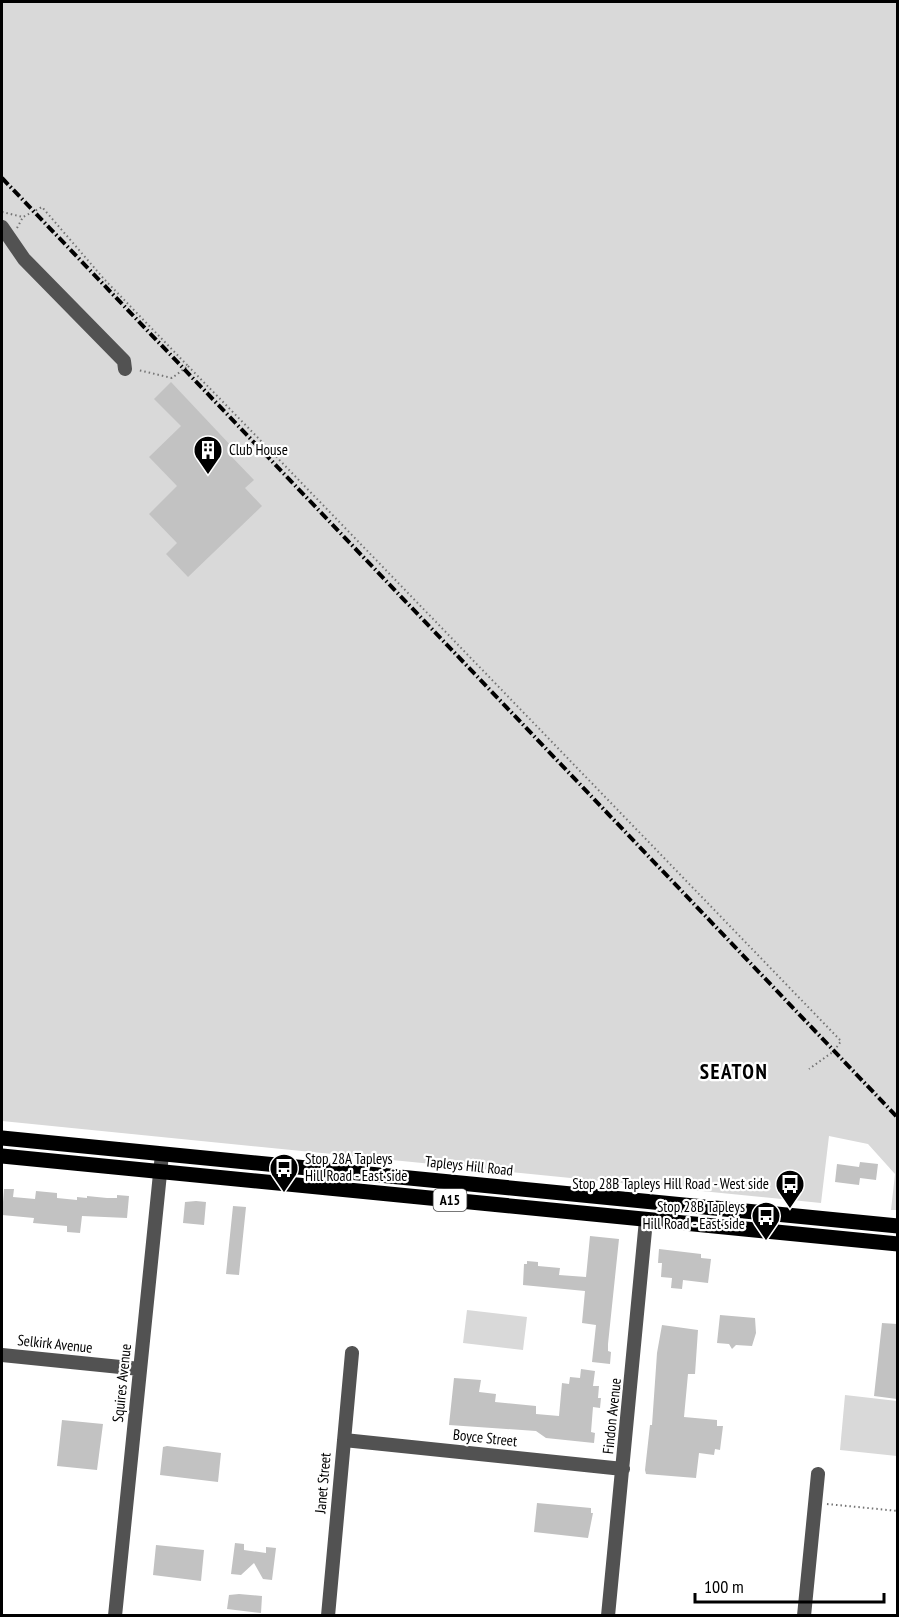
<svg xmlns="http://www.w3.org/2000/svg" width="899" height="1617" font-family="'PT Sans Narrow',sans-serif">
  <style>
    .green { fill: #d9d9d9 }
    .building { fill: #c2c2c2 }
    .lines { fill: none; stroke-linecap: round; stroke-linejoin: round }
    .path { stroke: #747474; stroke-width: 2; stroke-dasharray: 1.5 3; stroke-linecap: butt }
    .minor { stroke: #525252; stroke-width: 14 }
    .major { stroke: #000; stroke-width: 15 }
    .rail { stroke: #000; stroke-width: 4; stroke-dasharray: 9 3 1.5 3; stroke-linecap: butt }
    .labels { text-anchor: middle; stroke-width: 4.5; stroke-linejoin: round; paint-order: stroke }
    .shield { fill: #fff; stroke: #4c4c4c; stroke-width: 1.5 }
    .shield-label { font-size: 14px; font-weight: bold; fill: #000 }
    .poi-label { font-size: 15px; fill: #000; stroke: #fff; text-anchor: start }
    .street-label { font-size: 15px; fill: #000; stroke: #fff }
    .district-label { font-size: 21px; font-weight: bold; letter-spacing: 1.5px; fill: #000; stroke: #fff }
  </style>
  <rect width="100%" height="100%" fill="#fff"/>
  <path class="green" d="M2,2H897V1210H891L895,1174L868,1144L829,1136L821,1203L2,1121Z
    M467,1310L527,1317L523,1350L463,1343Z
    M845,1395L897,1401V1456L840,1450Z"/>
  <path class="building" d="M171,382L234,449L229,454L254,480L245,488L262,506L188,577L166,554L177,543L149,514L177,486L149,457L181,426L154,399Z
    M860,1162L878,1164L876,1180L860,1178L859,1185L835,1182L837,1164L859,1167Z
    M4,1189H14L13,1197L35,1199L36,1191L57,1193V1198L77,1200V1197L87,1198V1196L107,1198H117V1195L129,1196L127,1218L82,1216L80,1233L67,1232V1226L33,1223L34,1218L2,1215Z
    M196,1201L206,1202L204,1225L183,1223L185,1202Z
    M233,1206L246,1207L239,1275L226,1274Z
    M590,1236L619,1239L608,1344V1351L611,1352L610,1364L592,1362L596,1325L582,1323L585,1291L523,1285L524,1264H527V1261L538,1262V1266L560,1268L559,1275L586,1277Z
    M659,1249L701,1254V1258L711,1259L708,1283L683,1280L682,1289L671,1288L672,1278L661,1277L662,1263H658Z
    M720,1315L755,1318L756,1333L752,1346L736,1345L732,1349L729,1344L717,1343Z
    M882,1323L897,1324V1399L874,1396Z
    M662,1325L698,1330L695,1374H688L684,1417L717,1420V1426H723L720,1450L715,1449L714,1455L699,1453L696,1478L646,1474L645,1470L650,1425H652L657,1353Z
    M581,1369L595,1371L593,1386H599L598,1398H601L600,1408L593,1407L591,1432L595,1433L594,1443L546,1438L536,1431L449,1425L454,1378L481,1380L479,1392L496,1394L495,1402L536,1406V1414L559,1416L562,1383L569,1384L570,1377L580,1378Z
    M62,1420L103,1424L97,1470L57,1466Z
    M167,1446L221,1453L218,1482L160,1475L163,1447Z
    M537,1503L591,1508V1513H593L588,1538L534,1532Z
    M235,1543L244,1544V1550L266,1553V1547L276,1548L272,1580L263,1579L254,1563L241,1575L231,1574Z
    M156,1545L204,1550L201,1581L153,1575Z
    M239,1594L262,1596L261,1613L227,1609L229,1595Z"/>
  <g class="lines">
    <path class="path" d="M2,212L23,217L42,207L104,279L188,366L172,378L138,370
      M17,228L23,217
      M188,366L263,443
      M249,453L263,443L841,1041L834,1051L809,1069
      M827,1504L898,1511"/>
    <path class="minor" d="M2,227L24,259L124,361L125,369
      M2,1355L140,1369
      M344,1440L623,1469
      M115,1616L162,1154
      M328,1616L352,1353
      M608,1616L646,1220
      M804,1616L818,1474"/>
    <path class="major" d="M2,1138L898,1226
      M2,1156L898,1244"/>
    <path class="rail" d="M2,178L898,1118"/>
  </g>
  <defs>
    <g id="building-pin" transform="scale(1.5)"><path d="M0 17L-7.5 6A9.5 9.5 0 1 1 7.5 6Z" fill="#000" stroke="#fff"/><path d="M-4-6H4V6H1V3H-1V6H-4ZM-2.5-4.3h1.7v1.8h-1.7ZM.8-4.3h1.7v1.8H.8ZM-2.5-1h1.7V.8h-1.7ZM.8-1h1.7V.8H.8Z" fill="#fff"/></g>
    <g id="bus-pin" transform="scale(1.5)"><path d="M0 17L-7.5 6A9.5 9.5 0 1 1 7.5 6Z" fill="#000" stroke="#fff"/><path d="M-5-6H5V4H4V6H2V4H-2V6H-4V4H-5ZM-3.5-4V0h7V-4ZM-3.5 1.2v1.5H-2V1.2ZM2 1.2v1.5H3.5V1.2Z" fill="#fff"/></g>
  </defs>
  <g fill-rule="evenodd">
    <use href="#building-pin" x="208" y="450"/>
    <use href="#bus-pin" x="284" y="1168"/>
    <use href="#bus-pin" x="790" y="1184"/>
    <use href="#bus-pin" x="766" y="1216"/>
  </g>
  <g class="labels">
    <rect class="shield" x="433.5" y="1189" width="33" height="22" rx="4.5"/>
    <g class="shield-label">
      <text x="450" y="1205">A15</text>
    </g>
    <g class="poi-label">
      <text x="229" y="455">Club House</text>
      <text x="305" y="1164">Stop 28A Tapleys<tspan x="305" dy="17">Hill Road - East side</tspan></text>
      <text x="769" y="1189" text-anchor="end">Stop 28B Tapleys Hill Road - West side</text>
      <text x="745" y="1212" text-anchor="end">Stop 28B Tapleys<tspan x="745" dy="17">Hill Road - East side</tspan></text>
    </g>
    <g class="street-label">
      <text transform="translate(469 1166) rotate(6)" y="5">Tapleys Hill Road</text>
      <text transform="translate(55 1344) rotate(6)" y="5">Selkirk Avenue</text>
      <text transform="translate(122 1383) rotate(-84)" y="5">Squires Avenue</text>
      <text transform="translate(612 1416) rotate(-84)" y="5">Findon Avenue</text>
      <text transform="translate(485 1438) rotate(6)" y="5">Boyce Street</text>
      <text transform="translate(323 1483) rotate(-85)" y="5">Janet Street</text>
    </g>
    <g class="district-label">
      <text x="734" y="1079">SEATON</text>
    </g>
  </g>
  <rect width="899" height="1617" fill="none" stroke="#000000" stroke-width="6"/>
  <path d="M695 1593v9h189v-9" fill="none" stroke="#000000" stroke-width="3"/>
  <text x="704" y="1593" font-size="18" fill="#000000" stroke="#ffffff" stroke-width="4.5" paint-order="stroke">100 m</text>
</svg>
